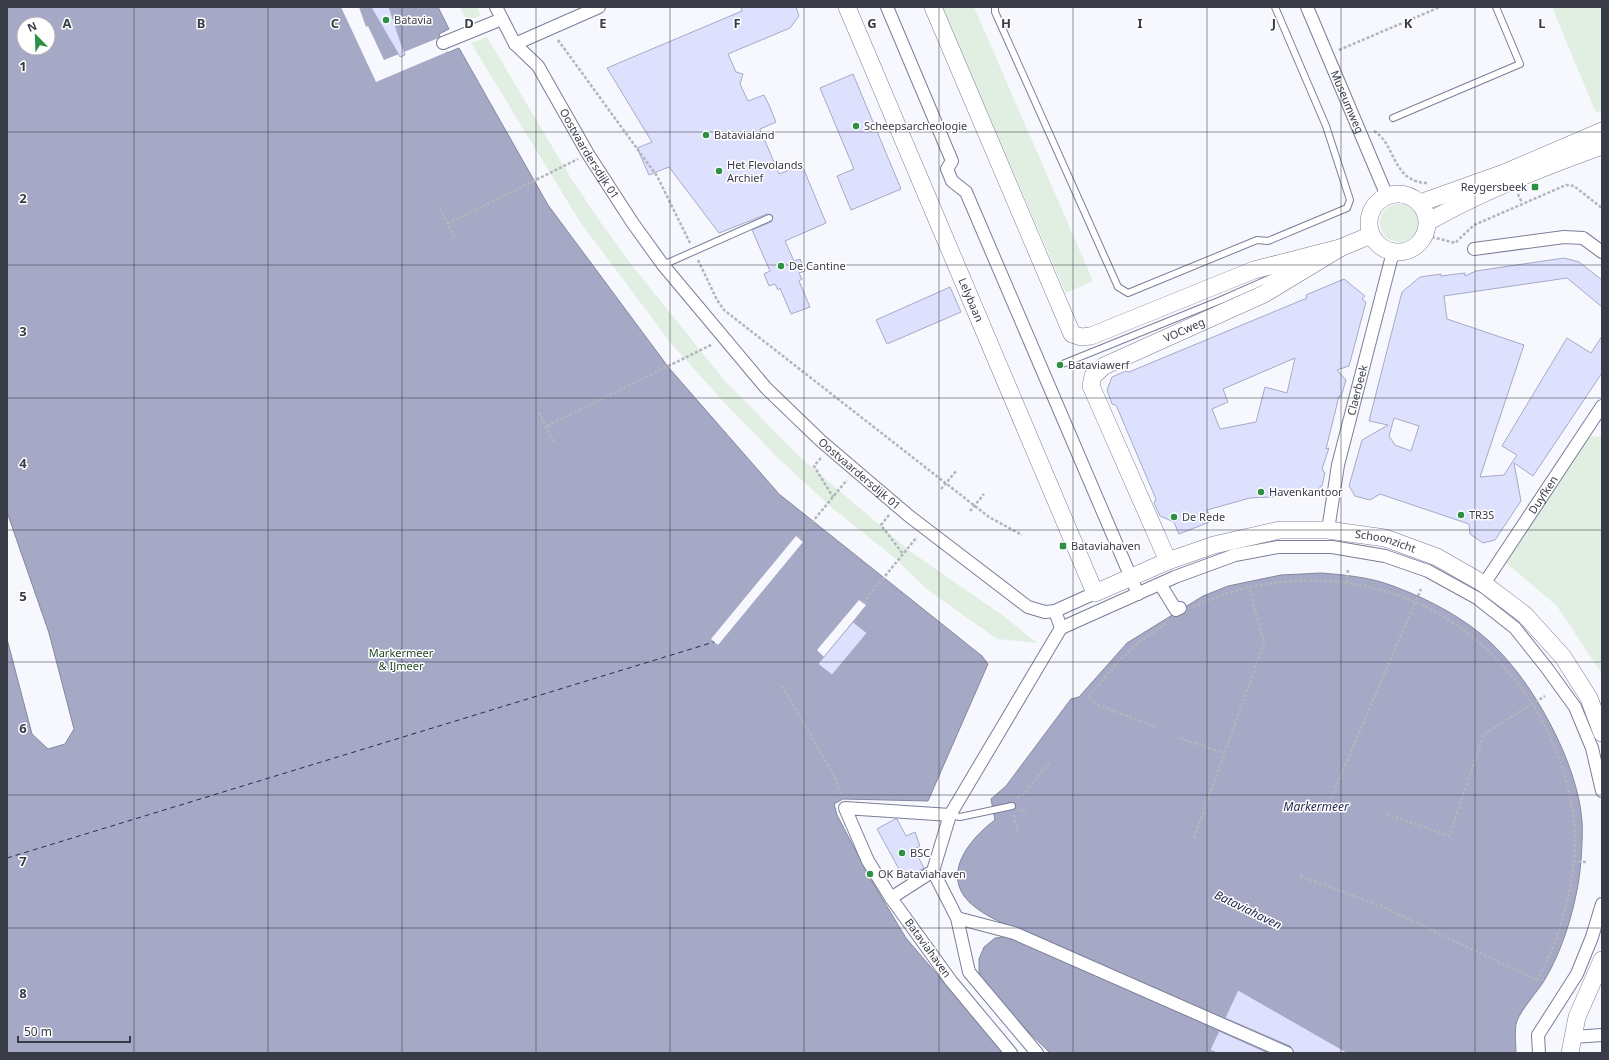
<svg xmlns="http://www.w3.org/2000/svg" width="1609" height="1060" font-family="'Noto Sans',sans-serif">
  <style>
    .green { fill: #e0efe1 }
    .water { fill: #a5a9c5; stroke: #85889f; fill-rule: evenodd }
    .pier { fill: #f7f8fe }
    .lines { fill: none; stroke-linecap: round; stroke-linejoin: round }
    .ferry { stroke: #282950; stroke-width: 1; stroke-dasharray: 5 4; stroke-linecap: butt }
    .building { fill: #dee1fe; stroke: #a6aac7; fill-rule: evenodd }
    .lane-casing { stroke: #7b7e99; stroke-width: 8 }
    .street-casing { stroke: #7b7e99; stroke-width: 14 }
    .secondary-casing { stroke: #7b7e99; stroke-width: 18 }
    .path { stroke: #b3b4bc; stroke-width: 2.5; stroke-dasharray: 3 2; stroke-linecap: butt }
    .lane { stroke: #fff; stroke-width: 6 }
    .street { stroke: #fff; stroke-width: 12 }
    .secondary { stroke: #fff; stroke-width: 17 }
    .grid { fill: none; stroke: #393b47; stroke-width: 1; stroke-opacity: 0.55 }
    .poi-dot { fill: #2d9044; stroke: #fff; stroke-width: 1.5 }
    .labels { text-anchor: middle; stroke-width: 3; stroke-linejoin: round; paint-order: stroke }
    .poi-label { font-size: 11px; fill: #393b47; stroke: #fff; text-anchor: start }
    .street-label { font-size: 11px; fill: #393b47; stroke: #fff }
    .park-label { font-size: 11px; fill: #214727; stroke: #fff }
    .water-label { font-size: 12px; font-style: italic; fill: #282950; stroke: #fff }
    .grid-label { font-size: 13px; text-anchor: middle; font-weight: bold; fill: #393b47; stroke: #fff; stroke-width: 3; stroke-linejoin: round; paint-order: stroke }
  </style>
  <rect width="100%" height="100%" fill="#f7f8fe"/>
  <path class="green" d="M460,7H477L481,15L467,21Z
    M944,7H974L1093,281L1066,293L942,8Z
    M1552,7H1602V110L1596,113Z
    M487,37L569,175L601,223L634,268L725,381L801,458L911,552L1005,617L1037,643L997,639L929,591L896,559L831,507L779,459L721,399L670,342L580,222L471,43Z
    M1380 223a19 19 0 1 1 38 0a19 19 0 1 1-38 0Z
    M1588,436L1602,437V674L1557,606L1506,563Z"/>
  <path class="water" d="M7,7H438L449,29L439,34L447,53L459,48L548,205L669,368L779,494L982,656L988,664L928,801L843,799L834,804L837,815L871,880L906,938L1004,1053H7V639L32,734L48,749L65,744L74,729L49,633L7,512ZM24,24H48V48H24Z
    M1321,573C1345,575 1370,577 1393,586C1431,600 1473,622 1501,653C1538,692 1578,766 1582,821C1583,838 1581,868 1578,885C1572,918 1561,953 1544,981C1537,992 1521,1010 1517,1021C1514,1029 1516,1044 1516,1053H1297L1200,1012L994,919C981,912 964,902 959,886C951,860 977,833 995,820L991,799L1006,786L1071,699L1079,697L1127,643L1203,596L1228,586L1281,575Z
    M1013,936L1279,1053H1050L998,1002L979,974V959L984,947L995,938Z"/>
  <path class="pier" d="M341,7H359L366,27L368,26L384,60L441,37L447,52L376,82Z
    M796,536L803,542L718,645L711,639Z
    M859,600L866,605L824,657L817,650Z"/>
  <g class="lines">
    <path class="ferry" d="M7,858L714,642"/>
  </g>
  <path class="building" d="M371,7H389L405,55L400,57Z
    M741,7H796L799,16L790,28L728,54L736,72L743,74L740,84L748,101L764,95L769,105L776,122L760,129L779,174L802,165L826,223L785,241L794,261L800,259L805,271L799,273L802,279L799,281L810,307L791,314L780,288L778,290L775,284L769,286L764,274L770,271L752,230L771,222L773,216L767,214L719,233L669,167L649,175L637,148L652,142L607,68L742,11Z
    M853,74L901,189L851,210L837,176L854,169L820,88Z
    M1564,258L1579,262L1602,280V307L1567,278L1444,296L1447,319L1524,345L1480,477L1504,475L1517,455L1502,446L1567,338L1591,353L1602,336V373L1533,476L1514,463L1521,501L1495,540L1483,543L1470,534L1469,524L1380,494L1370,500L1355,496L1349,486L1362,440L1388,425L1369,421L1402,292L1420,277L1441,274V276L1465,273V276L1476,271ZM1394,418L1419,426L1411,451L1395,445L1389,436Z
    M1344,279L1365,296L1362,299L1366,302L1349,366L1337,370L1346,380L1341,397L1339,396L1326,449L1329,448L1322,469L1325,473L1322,486L1310,495L1250,498L1207,510L1212,521L1179,534L1174,522L1160,516L1154,503L1156,499L1116,405L1112,404L1107,390L1112,377L1126,371L1129,372L1307,298L1306,295ZM1295,358L1287,393L1265,387L1256,422L1220,429L1212,409L1228,402L1223,389Z
    M950,287L961,312L887,344L876,320Z
    M853,622L867,633L832,675L818,664Z
    M895,819H897L906,836L915,832L920,846L914,849L924,868L905,880L877,829Z
    M1238,990L1348,1053H1294L1290,1046L1225,1018Z
    M1219,1031L1268,1053H1217L1210,1050Z"/>
  <g class="lines">
    <g class="lane-casing">
      <path id="lane" d="M995,7V12L1118,287L1128,293L1257,240L1268,241L1347,208L1350,200L1326,126L1275,7
        M1393,118L1520,64L1496,7
        M663,265L769,218
        M1060,365L1221,300L1289,270
        M950,815L960,817L1012,806"/>
    </g>
    <g class="street-casing">
      <g id="street">
        <path id="s1" d="M496,7L515,44L538,66L588,154L632,222L663,265L766,388L821,441L909,516L1028,607L1045,612L1055,611L1095,593"/>
        <path d="M887,7L952,161L947,169L952,181L966,192L1138,594"/>
        <path id="s2" d="M1307,7L1387,196"/>
        <path d="M443,43L502,19"/>
        <path d="M515,44L599,7"/>
        <path d="M1474,249L1564,237L1583,238L1602,252"/>
        <path id="s3" d="M1328,530L1338,465L1393,252"/>
        <path d="M1160,584L1176,610L1180,608"/>
        <path id="s4" d="M1484,584L1602,406"/>
        <path d="M1061,628L1175,577L1235,555L1278,547H1332L1385,556L1428,571L1477,598L1515,628L1546,667L1575,707L1592,748L1602,791"/>
        <path d="M933,871L957,918L969,972L1037,1053"/>
        <path d="M891,898L868,861L845,808L950,815"/>
        <path d="M957,918L1014,933L1287,1053"/>
        <path d="M1573,1037L1602,1035"/>
        <path d="M1011,1053L951,981L891,898L933,871L950,815L1061,628L1055,611"/>
        <path d="M1539,1053L1538,1035L1577,974L1592,937L1602,904"/>
      </g>
    </g>
    <g class="secondary-casing">
      <g id="secondary">
        <path id="s5" d="M847,7L1095,593L1168,561L1214,545L1280,530H1328L1385,538L1437,557L1484,584L1525,615L1563,657L1589,698L1602,733"/>
        <path d="M933,7L1072,334L1081,337L1091,336L1254,270L1340,248"/>
        <circle cx="1398" cy="223" r="29"/>
        <path d="M1420,203L1504,173L1602,131"/>
        <path d="M1428,222C1482,191 1543,167 1602,146"/>
        <path id="s6" d="M1168,561L1091,386L1093,376L1104,366L1264,294L1340,248L1371,235"/>
        <path d="M1570,1053L1577,1017L1602,960"/>
      </g>
    </g>
    <path class="path" d="M558,40L657,176L690,243
      M1339,50L1440,7
      M1374,131C1396,144 1392,182 1427,183
      M1518,194L1522,203
      M440,208L455,239
      M447,224L578,159
      M1432,237L1455,243L1474,225L1566,185L1574,186L1602,208
      M698,260L717,300L724,310L989,517L1022,535
      M539,412L554,442
      M547,426L713,344
      M821,458L814,466L833,497
      M941,489L957,470
      M970,511L984,494
      M889,515L881,525L903,554
      M799,538L847,480
      M1347,583L1348,568
      M863,603L917,537
      M1193,607C1205,602 1218,596 1231,592C1271,580 1318,577 1360,585C1475,606 1561,707 1574,822C1577,851 1572,882 1565,910C1558,935 1550,960 1535,982
      M782,686L834,775L841,796
      M1156,727L1098,705L1088,698L1116,664L1139,642L1169,621
      M1180,738L1224,753
      M1017,797L1022,796L1050,762
      M1331,798L1421,589
      M1020,811L1027,810
      M1386,814L1449,836L1484,734L1545,696
      M1014,815L1018,832
      M1194,838L1264,643L1249,588
      M1573,861L1586,862
      M1300,876L1381,906L1537,980"/>
    <use href="#lane" class="lane"/>
    <use href="#street" class="street"/>
    <use href="#secondary" class="secondary"/>
  </g>
  <path class="grid" d="M134,7V1053M268,7V1053M402,7V1053M536,7V1053M670,7V1053M804,7V1053M939,7V1053M1073,7V1053M1207,7V1053M1341,7V1053M1475,7V1053M7,132H1602M7,265H1602M7,398H1602M7,530H1602M7,662H1602M7,795H1602M7,928H1602"/>
  <g class="poi-dot">
    <circle cx="386" cy="20" r="4"/>
    <circle cx="856" cy="126" r="4"/>
    <circle cx="706" cy="135" r="4"/>
    <circle cx="719" cy="171" r="4"/>
    <rect x="1531" y="183" width="8" height="8" rx="2"/>
    <circle cx="781" cy="266" r="4"/>
    <circle cx="1060" cy="365" r="4"/>
    <circle cx="1261" cy="492" r="4"/>
    <circle cx="1461" cy="515" r="4"/>
    <circle cx="1174" cy="517" r="4"/>
    <rect x="1059" y="542" width="8" height="8" rx="2"/>
    <circle cx="902" cy="853" r="4"/>
    <circle cx="870" cy="874" r="4"/>
  </g>
  <g class="labels">
    <g class="poi-label">
      <text x="394" y="24">Batavia</text>
      <text x="864" y="130">Scheepsarcheologie</text>
      <text x="714" y="139">Batavialand</text>
      <text x="727" y="169">Het Flevolands<tspan x="727" dy="13">Archief</tspan></text>
      <text x="1527" y="191" text-anchor="end">Reygersbeek</text>
      <text x="789" y="270">De Cantine</text>
      <text x="1068" y="369">Bataviawerf</text>
      <text x="1269" y="496">Havenkantoor</text>
      <text x="1469" y="519">TR3S</text>
      <text x="1182" y="521">De Rede</text>
      <text x="1071" y="550">Bataviahaven</text>
      <text x="910" y="857">BSC</text>
      <text x="878" y="878">OK Bataviahaven</text>
    </g>
    <g class="street-label">
      <text dy="4" stroke="none"><textPath href="#s2" startOffset="103">Museumweg</textPath></text>
      <text dy="4" stroke="none"><textPath href="#s1" startOffset="175">Oostvaardersdijk 01</textPath></text>
      <text dy="4" stroke="none"><textPath href="#s5" startOffset="318">Lelybaan</textPath></text>
      <text dy="4" stroke="none"><textPath href="#s6" startOffset="304">VOCweg</textPath></text>
      <text dy="4" stroke="none"><textPath href="#s3" startOffset="143">Claerbeek</textPath></text>
      <text dy="4" stroke="none"><textPath href="#s1" startOffset="596">Oostvaardersdijk 01</textPath></text>
      <text dy="4" stroke="none"><textPath href="#s4" startOffset="107">Duyfken</textPath></text>
      <text dy="4" stroke="none"><textPath href="#s5" startOffset="939">Schoonzicht</textPath></text>
      <text transform="translate(928 948) rotate(54)" y="4">Bataviahaven</text>
    </g>
    <g class="park-label">
      <text x="401" y="657">Markermeer<tspan x="401" dy="13">&amp; IJmeer</tspan></text>
    </g>
    <g class="water-label">
      <text x="1316" y="811">Markermeer</text>
      <text transform="translate(1248 910) rotate(26)" y="4">Bataviahaven</text>
    </g>
  </g>
  <g class="grid-label">
    <text x="67" y="28">A</text>
    <text x="201" y="28">B</text>
    <text x="335" y="28">C</text>
    <text x="469" y="28">D</text>
    <text x="603" y="28">E</text>
    <text x="737" y="28">F</text>
    <text x="872" y="28">G</text>
    <text x="1006" y="28">H</text>
    <text x="1140" y="28">I</text>
    <text x="1274" y="28">J</text>
    <text x="1408" y="28">K</text>
    <text x="1542" y="28">L</text>
    <text x="23" y="71">1</text>
    <text x="23" y="203">2</text>
    <text x="23" y="336">3</text>
    <text x="23" y="468">4</text>
    <text x="23" y="601">5</text>
    <text x="23" y="733">6</text>
    <text x="23" y="866">7</text>
    <text x="23" y="998">8</text>
  </g>
  <rect width="1609" height="1060" fill="none" stroke="#393b47" stroke-width="16"/>
  <g transform="translate(36 36) rotate(337)"><circle r="19" fill="#ffffff" stroke="#b0b1b5"/>
  <path d="M0-3L7 15L0 10L-7 15Z" fill="#2d9044"/>
  <text y="-6" font-size="11" font-weight="bold" text-anchor="middle" fill="#393b47">N</text>
  </g>
  <path d="M18 1036v6h112v-6" fill="none" stroke="#393b47" stroke-width="2"/>
  <text x="24" y="1036" font-size="12" fill="#393b47" stroke="#ffffff" stroke-width="3" paint-order="stroke">50 m</text>
</svg>
